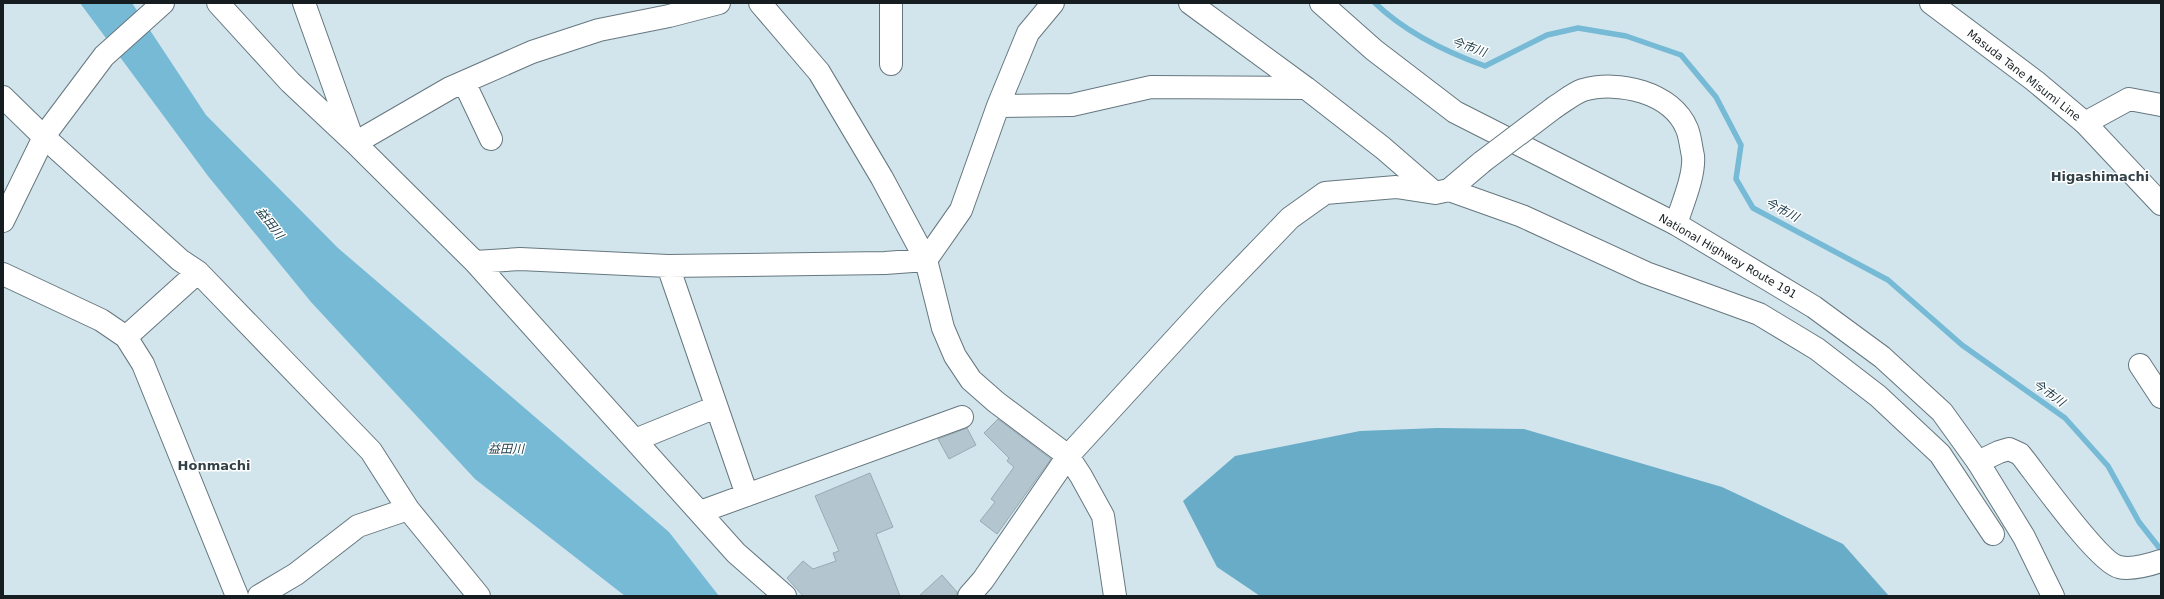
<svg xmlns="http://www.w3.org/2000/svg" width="2164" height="599" font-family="'DejaVu Sans','Noto Sans JP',sans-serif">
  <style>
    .forest { fill: #69acc8 }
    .water { fill: #76bad6 }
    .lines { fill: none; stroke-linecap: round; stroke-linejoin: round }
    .stream { stroke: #76bad6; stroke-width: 5.5 }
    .building { fill: #b3c5ce; stroke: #99aab3 }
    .minor-casing { stroke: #66777f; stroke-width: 24 }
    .major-casing { stroke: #66777f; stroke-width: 24 }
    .highway-casing { stroke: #66777f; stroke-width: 24 }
    .minor { stroke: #fff; stroke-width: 22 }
    .major { stroke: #fff; stroke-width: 22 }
    .highway { stroke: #fff; stroke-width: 22 }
    .minor-bridge-casing { stroke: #66777f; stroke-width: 24; stroke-linecap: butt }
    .minor-bridge { stroke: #fff; stroke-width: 22 }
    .labels { text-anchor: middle; stroke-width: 3; stroke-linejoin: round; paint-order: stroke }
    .street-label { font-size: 11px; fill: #161d20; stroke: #fff }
    .water-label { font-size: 12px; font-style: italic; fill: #1a3a47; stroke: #fff }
    .quarter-label { font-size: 13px; font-weight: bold; fill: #324148; stroke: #fff }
  </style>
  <rect width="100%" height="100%" fill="#d2e5ed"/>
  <path class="forest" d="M1437,428L1524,429L1722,487L1843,544L1889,596H1260L1217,567L1183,501L1235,456L1360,431Z"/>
  <path class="water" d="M80,3H132L206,115L338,248L669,532L719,596H625L475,479L311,302L208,176Z"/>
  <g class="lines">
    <path class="stream" d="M1375,3C1405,32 1446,52 1485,66L1547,35L1578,28L1626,36L1681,55L1716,97L1741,145L1736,179L1753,208L1888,280L1962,345L2065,418L2108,466L2139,522L2161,550"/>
  </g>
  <path class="building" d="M998,419L1051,459L997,534L980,521L995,502L991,499L1014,467L1007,461L1009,458L984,433Z
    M967,428L976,445L949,459L938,439Z
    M870,473L893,527L876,534L900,596H803L787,578L803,561L813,569L836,561L833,553L839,551L815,496Z
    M942,575L957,592V596H919Z"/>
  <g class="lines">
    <g class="minor-casing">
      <path id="minor" d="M218,3L290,82L355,143L475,262L736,553L785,596
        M304,3L349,129L350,138
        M760,3L819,72L882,178L926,260L943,328L955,356L971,380L996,402L1068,456L1081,476L1103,516L1115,596
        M1190,3L1306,88
        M891,64V3
        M464,82L491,139
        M3,97L44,137L180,260L198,272L371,451L408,509L479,596
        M998,106L1072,105L1151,87L1306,88L1383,148L1435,193
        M1555,107C1563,102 1574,93 1583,90C1618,80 1672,92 1687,129C1690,136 1691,147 1693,156C1695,175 1682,205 1676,224
        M2085,123L2129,99L2161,105
        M355,143L450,88L532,52L599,30L669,16L719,3
        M1449,190L1522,216L1646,273L1759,314L1817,349L1878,396L1940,454L1993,534
        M926,260L961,210L998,106L1028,33L1053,3
        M475,262L520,259L668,266L885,263L926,260
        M668,266L747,495
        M126,337L198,272
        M2140,365L2161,397
        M635,440L716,407
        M1978,462L1999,452L2009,449L2020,454C2036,474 2099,563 2119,567C2131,570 2149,565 2161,561
        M700,512L962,417
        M259,596L296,574L358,526L408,509
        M969,596L983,580L1068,456L1212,299L1290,218L1325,193L1396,187L1435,193L1449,190L1482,162"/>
    </g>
    <g class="major-casing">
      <path id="major" d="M1931,3L2035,81L2085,123L2161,204
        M3,221L44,137L50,128L104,56L163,3
        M3,274L101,320L126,337L143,364L237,596"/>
    </g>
    <g class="highway-casing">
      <path id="highway" d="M1321,3L1374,50L1455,112L1676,224L1814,307L1882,357L1942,412L1978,462L2024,537L2053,596"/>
    </g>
    <use href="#minor" class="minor"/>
    <use href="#major" class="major"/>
    <use href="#highway" class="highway"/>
    <g class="minor-bridge-casing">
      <path id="minor-bridge" d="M1482,162L1555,107"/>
    </g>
    <use href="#minor-bridge" class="minor-bridge"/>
  </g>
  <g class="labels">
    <g class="street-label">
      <text transform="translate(2024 75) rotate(38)" y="4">Masuda Tane Misumi Line</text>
      <text transform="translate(1728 256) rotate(30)" y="4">National Highway Route 191</text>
    </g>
    <g class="water-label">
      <text transform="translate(1469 47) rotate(19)" y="4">今市川</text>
      <text transform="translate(1782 210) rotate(28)" y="4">今市川</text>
      <text transform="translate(270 223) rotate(52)" y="4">益田川</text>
      <text transform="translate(2049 393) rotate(36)" y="4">今市川</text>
      <text x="506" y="453">益田川</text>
    </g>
    <g class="quarter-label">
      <text x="2100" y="181">Higashimachi</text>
      <text x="214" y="470">Honmachi</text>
    </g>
  </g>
  <rect width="2164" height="599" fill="none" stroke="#161d20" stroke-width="8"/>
</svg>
